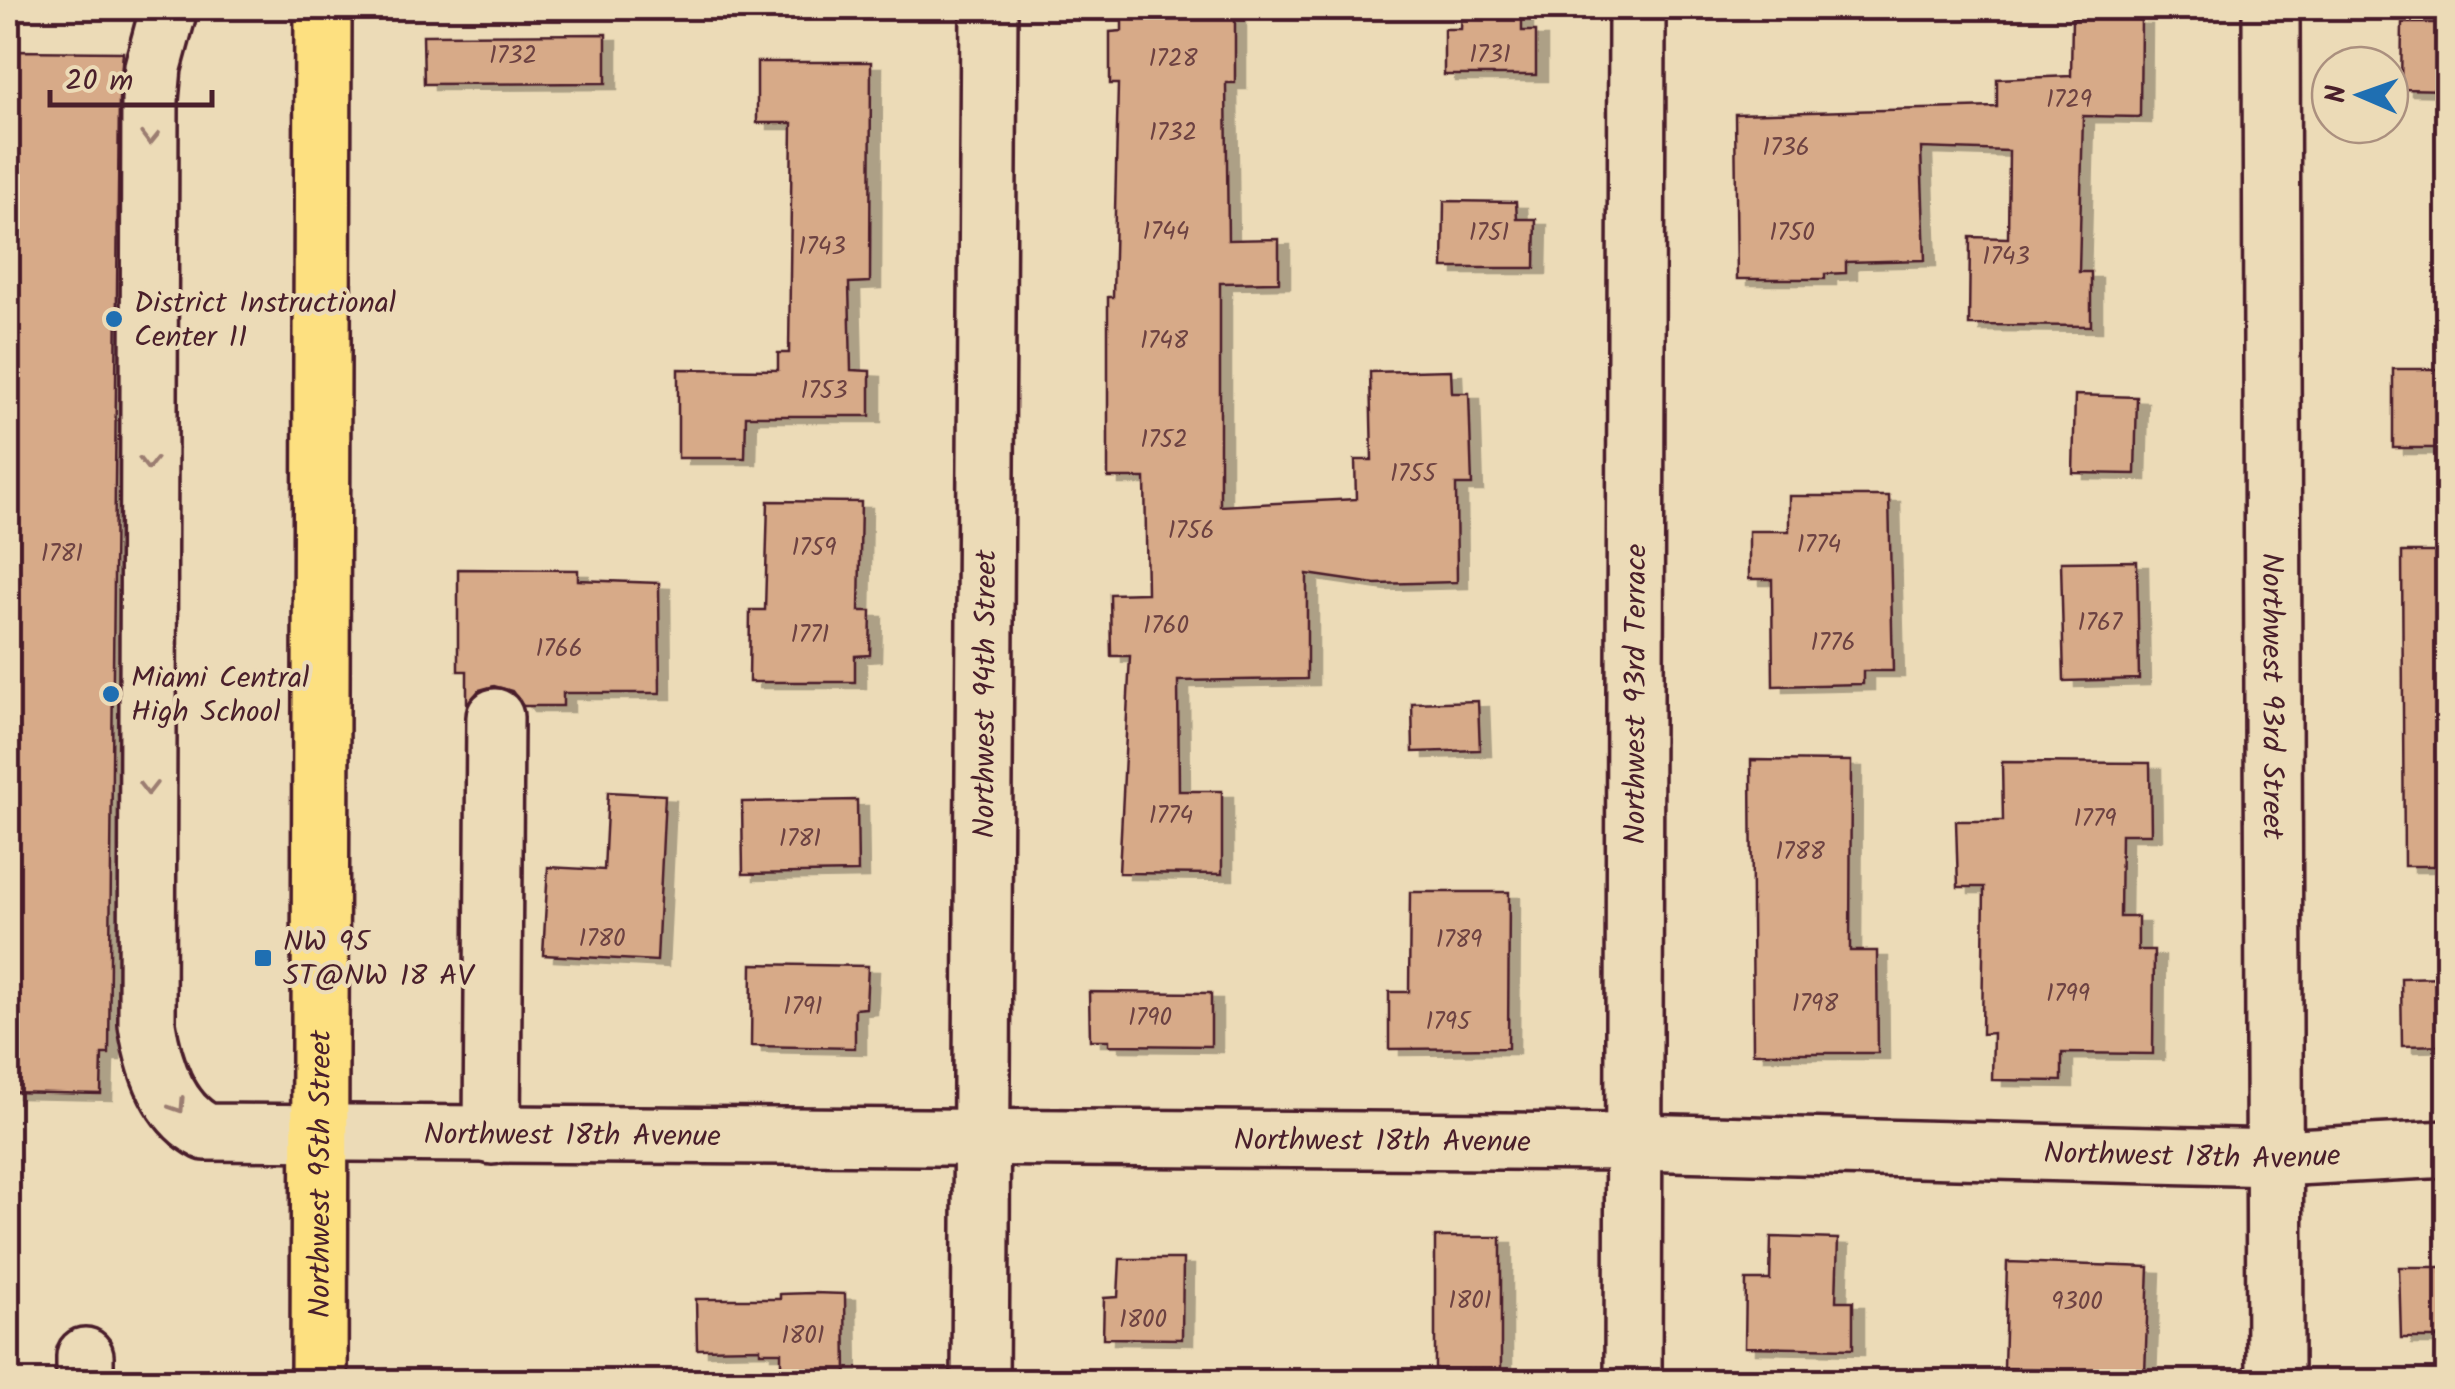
<svg xmlns="http://www.w3.org/2000/svg" width="2455" height="1389" font-family="Kalam,sans-serif">
  <style>
    .building { fill: #d7aa88; stroke: #4a1f2b; stroke-width: 2.5; filter: url(#shadow) }
    .lines { fill: none; stroke-linecap: round; stroke-linejoin: round }
    .minor-casing { stroke: #4a1f2b; stroke-width: 62 }
    .major-casing { stroke: #4a1f2b; stroke-width: 62 }
    .minor { stroke: #ecdbb7; stroke-width: 55 }
    .major { stroke: #fde080; stroke-width: 55 }
    .oneway { stroke: #9b7d71 }
    .poi-dot { fill: #1f6fb2; stroke: #ecdbb7; stroke-width: 4 }
    .labels { text-anchor: middle; stroke-width: 8; stroke-linejoin: round; paint-order: stroke }
    .number-label { font-size: 25px; fill: #6d4242 }
    .poi-label { font-size: 30px; fill: #4a1f2b; stroke: #ecdbb7; text-anchor: start }
    .street-label { font-size: 30px; fill: #4a1f2b; stroke: #ecdbb7 }
  </style>
  <defs>
    <filter id="shadow"><feDropShadow dx="11" dy="6" stdDeviation="0" flood-color="#0004"/></filter>
  </defs>
  <rect width="100%" height="100%" fill="#ecdbb7"/>
  <filter id="ink" filterUnits="userSpaceOnUse"><feTurbulence type="fractalNoise" baseFrequency=".01" numOctaves="2"/><feDisplacementMap in="SourceGraphic" scale="20" xChannelSelector="R" yChannelSelector="G"/><feConvolveMatrix kernelMatrix="1 2 1 2 8 2 1 2 1" color-interpolation-filters="sRGB"/></filter>
  <g filter="url(#ink)">
    <path class="building" d="M1122,8H1235V83H1226L1228,240L1279,239V282L1220,283V506L1356,499L1355,460H1372L1370,372L1451,370L1452,393H1469L1472,485H1456L1457,582L1375,584L1307,574V679L1178,681L1179,791H1222V874L1119,873L1130,656H1111L1110,594L1147,593L1145,478H1108V297H1113L1118,84H1110V32L1122,31Z
      M1462,8H1522V31H1536V75H1444V29H1461Z
      M2072,18L2141,19L2140,117L2083,116L2079,272H2091V326L1969,325L1970,237L2008,238L2009,151L1921,148L1925,260L1846,262V273L1825,274V279H1737L1735,114L1997,107V79L2071,76Z
      M2402,23H2448V90L2401,89Z
      M606,34V83L424,84L423,35Z
      M8,51L123,52L119,100L109,1054H102L101,1094L8,1092Z
      M757,62H871L870,282L849,283L851,370L870,371V416H746L745,458H678V369L778,370V353H789L792,123H757Z
      M1444,201L1516,202L1517,219H1536L1535,268H1443Z
      M2393,369H2448V448H2393Z
      M2075,395L2137,397L2135,474L2073,473Z
      M1789,496H1889L1893,671H1863V684L1773,686L1772,579H1749V531H1789Z
      M768,501L861,502L859,611H871L870,655L855,656V682H749L750,610H765Z
      M2402,552H2448V866H2404Z
      M2137,561L2139,679L2064,681L2061,562Z
      M458,569L578,570V580L659,583L660,693H563V706H523L512,691L494,686L479,690L467,705V671H458Z
      M1478,701L1480,750L1413,752L1412,703Z
      M1751,760L1851,761L1850,951H1877L1878,1053H1753Z
      M2002,762L2150,763L2151,834H2121L2120,917H2138V950H2154L2153,1054L2062,1053V1081L1992,1080L1993,1033L1982,1034L1984,887H1958L1956,821H2003Z
      M608,792L665,795L657,961L543,955L548,867L604,870Z
      M857,800L858,872L743,874L742,802Z
      M1410,892H1509L1508,1048L1389,1049V992H1409Z
      M752,964L868,966L866,1008L855,1009V1048L751,1046Z
      M2448,977V1045L2402,1046L2401,978Z
      M1089,992L1211,993V1046L1109,1045V1040H1090Z
      M1435,1237H1501V1369H1435Z
      M1771,1237L1838,1239L1836,1301H1853V1349L1745,1347L1746,1280H1770Z
      M1120,1259H1183L1182,1339L1103,1338L1104,1298L1118,1297Z
      M2007,1262L2149,1267L2145,1373L2004,1368Z
      M2399,1267H2442V1279H2448V1338H2401Z
      M813,1293L845,1294L846,1375L781,1376V1352H760V1348L697,1349L696,1299H780V1294Z"/>
    <g class="lines">
      <g class="minor-casing">
        <g id="minor">
          <path id="s1" d="M169,8L153,67L150,100L147,1024C153,1064 168,1112 206,1132L1634,1142L2276,1158L2448,1149"/>
          <path id="s2" d="M2271,8L2275,1382"/>
          <path d="M492,1136L495,717"/>
          <path d="M85,1382V1356"/>
          <path id="s3" d="M980,1382L989,8"/>
          <path id="s4" d="M1633,1382L1637,8"/>
        </g>
      </g>
      <g class="major-casing">
        <g id="major">
          <path id="s5" d="M319,1382L323,8"/>
        </g>
      </g>
      <use href="#minor" class="minor"/>
      <use href="#major" class="major"/>
    </g>
    <defs><path id="oneway-chevron" d="M-2-3.5L2.5 0L-2 3.5" fill="none" stroke-width="1.6" stroke-linecap="round" stroke-linejoin="round" transform="scale(2.5)"/></defs>
    <g class="oneway">
      <use href="#oneway-chevron" transform="translate(150 138) rotate(91)"/>
      <use href="#oneway-chevron" transform="translate(148 463) rotate(90)"/>
      <use href="#oneway-chevron" transform="translate(148 788) rotate(90)"/>
      <use href="#oneway-chevron" transform="translate(178 1106) rotate(57)"/>
    </g>
  </g>
  <g class="poi-dot">
    <circle cx="114" cy="319" r="10"/>
    <circle cx="111" cy="694" r="10"/>
    <rect x="253" y="948" width="20" height="20" rx="5"/>
  </g>
  <g class="labels">
    <g class="number-label">
      <text x="1490" y="62">1731</text>
      <text x="513" y="63">1732</text>
      <text x="1173" y="66">1728</text>
      <text x="2069" y="107">1729</text>
      <text x="1173" y="140">1732</text>
      <text x="1786" y="155">1736</text>
      <text x="1166" y="239">1744</text>
      <text x="1489" y="240">1751</text>
      <text x="1792" y="240">1750</text>
      <text x="822" y="254">1743</text>
      <text x="2006" y="264">1743</text>
      <text x="1164" y="348">1748</text>
      <text x="824" y="398">1753</text>
      <text x="1164" y="447">1752</text>
      <text x="1413" y="481">1755</text>
      <text x="1191" y="538">1756</text>
      <text x="1819" y="552">1774</text>
      <text x="814" y="555">1759</text>
      <text x="62" y="561">1781</text>
      <text x="2100" y="630">1767</text>
      <text x="1166" y="633">1760</text>
      <text x="810" y="642">1771</text>
      <text x="1833" y="650">1776</text>
      <text x="559" y="656">1766</text>
      <text x="1171" y="823">1774</text>
      <text x="2095" y="826">1779</text>
      <text x="800" y="846">1781</text>
      <text x="1800" y="859">1788</text>
      <text x="602" y="946">1780</text>
      <text x="1459" y="947">1789</text>
      <text x="2068" y="1001">1799</text>
      <text x="1815" y="1011">1798</text>
      <text x="803" y="1014">1791</text>
      <text x="1150" y="1025">1790</text>
      <text x="1448" y="1029">1795</text>
      <text x="1470" y="1308">1801</text>
      <text x="2077" y="1309">9300</text>
      <text x="1143" y="1327">1800</text>
      <text x="803" y="1343">1801</text>
    </g>
    <g class="poi-label">
      <text x="134" y="312">District Instructional<tspan x="134" dy="34">Center 11</tspan></text>
      <text x="131" y="687">Miami Central<tspan x="131" dy="34">High School</tspan></text>
      <text x="283" y="951">NW 95<tspan x="283" dy="34">ST@NW 18 AV</tspan></text>
    </g>
    <g class="street-label">
      <text dy="10" stroke="none"><textPath href="#s3" startOffset="688">Northwest 94th Street</textPath></text>
      <text dy="10" stroke="none"><textPath href="#s4" startOffset="688">Northwest 93rd Terrace</textPath></text>
      <text dy="10" stroke="none"><textPath href="#s2" startOffset="688">Northwest 93rd Street</textPath></text>
      <text dy="10" stroke="none"><textPath href="#s1" startOffset="1512">Northwest 18th Avenue</textPath></text>
      <text dy="10" stroke="none"><textPath href="#s1" startOffset="2322">Northwest 18th Avenue</textPath></text>
      <text dy="10" stroke="none"><textPath href="#s1" startOffset="3132">Northwest 18th Avenue</textPath></text>
      <text dy="10" stroke="none"><textPath href="#s5" startOffset="208">Northwest 95th Street</textPath></text>
    </g>
  </g>
  <rect width="2455" height="1389" fill="none" stroke="#ecdbb7" stroke-width="40"/>
  <rect x="20" y="20" width="2415" height="1349" fill="none" stroke="#4a1f2b" stroke-width="4" filter="url(#ink)"/>
  <g transform="translate(2360 95) rotate(272)"><circle r="48" fill="#ecdbb7" stroke="#ab907f" stroke-width="2.5"/>
  <path d="M0-8L18 38L0 25L-18 38Z" fill="#1f6fb2"/>
  <text y="-15" font-size="28" font-weight="bold" text-anchor="middle" fill="#4a1f2b">N</text>
  </g>
  <path d="M50 90v15h162v-15" fill="none" stroke="#4a1f2b" stroke-width="5"/>
  <text x="65" y="90" font-size="30" fill="#4a1f2b" stroke="#ecdbb7" stroke-width="8" paint-order="stroke">20 m</text>
</svg>
